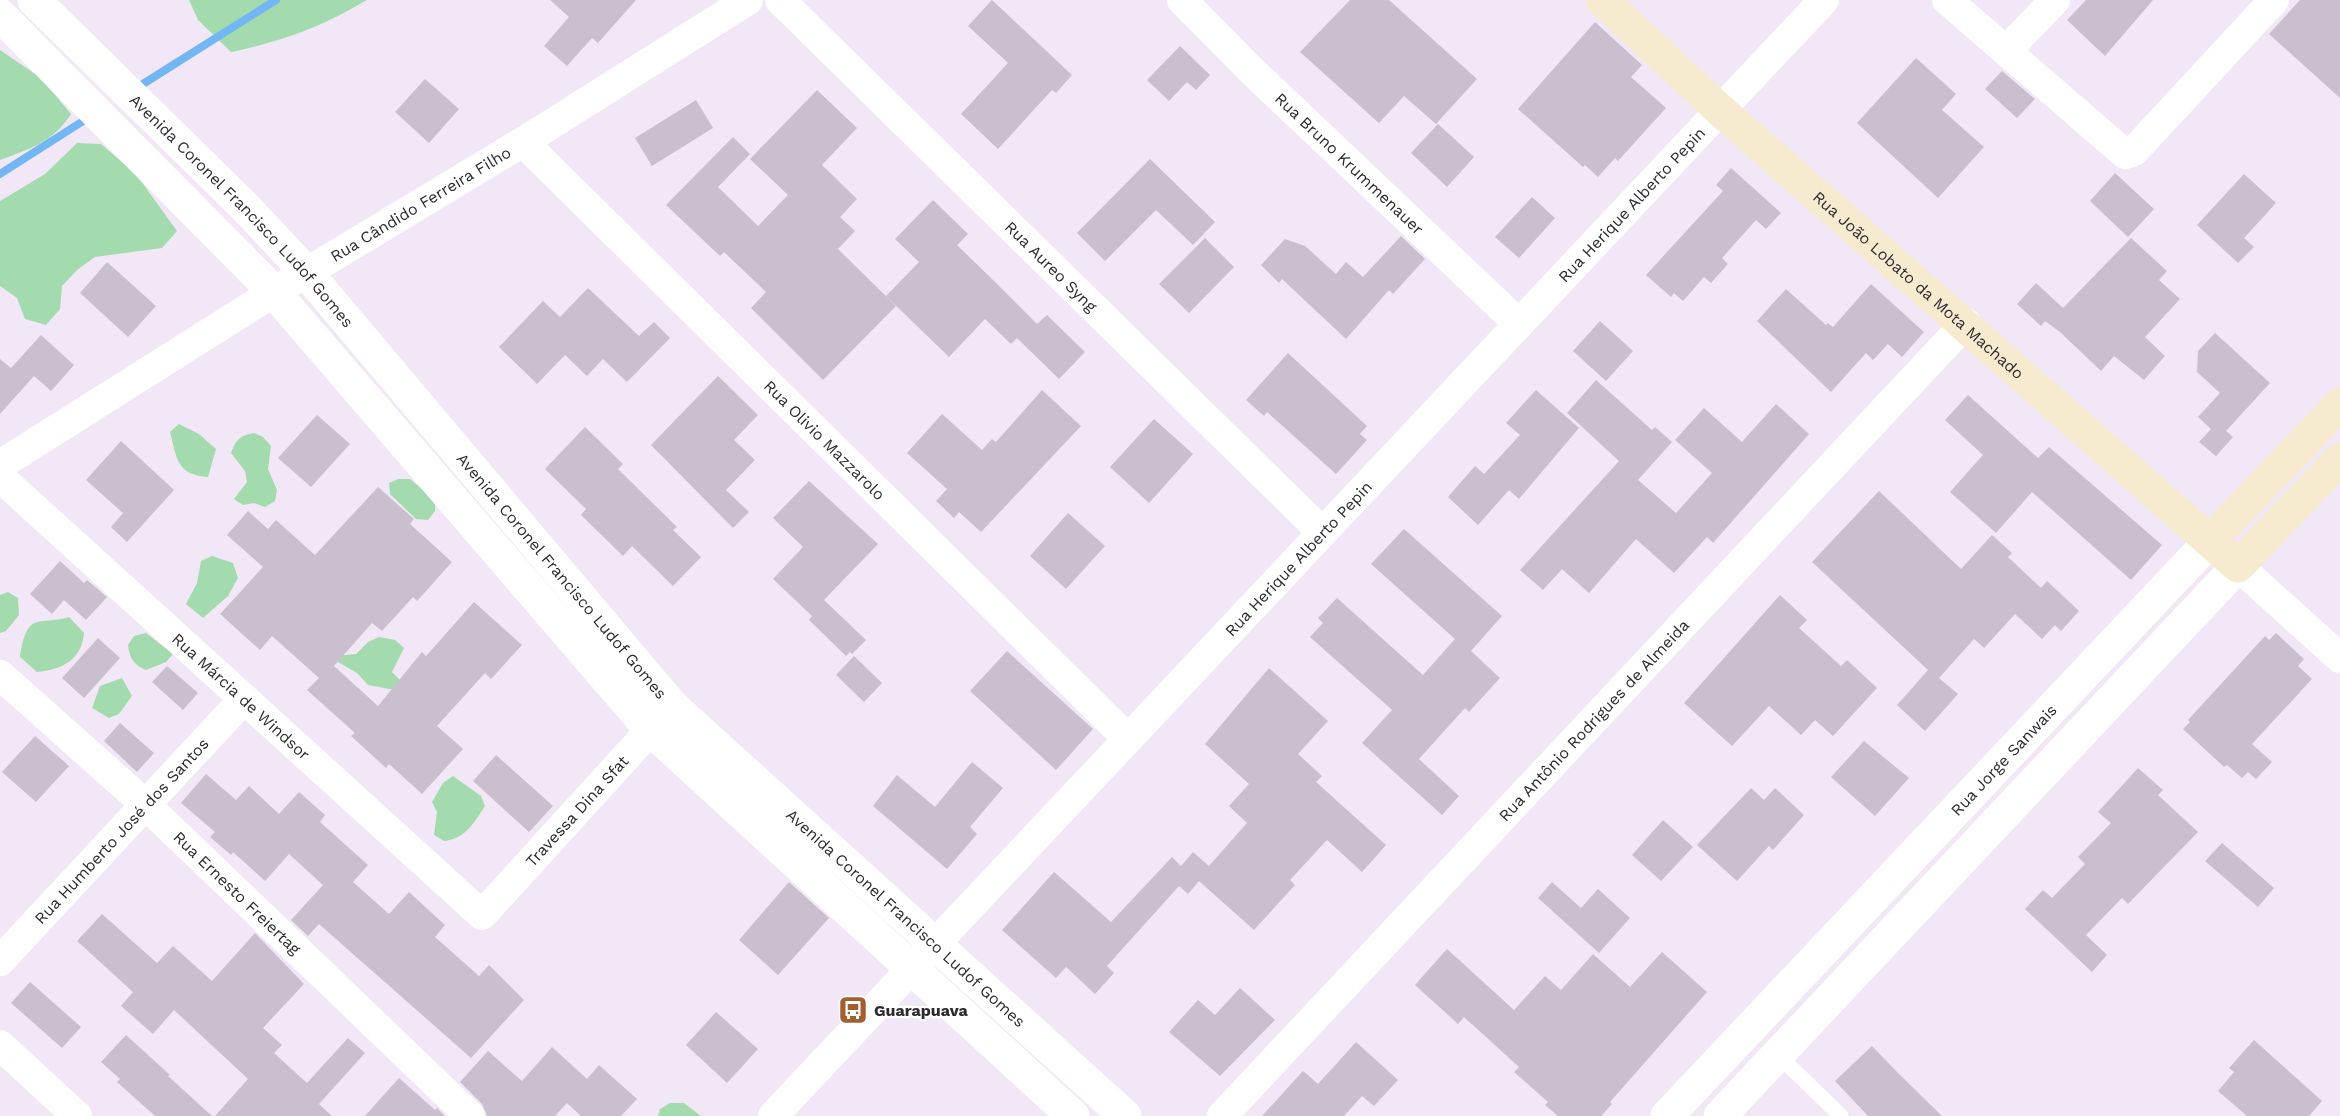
<svg xmlns="http://www.w3.org/2000/svg" width="2340" height="1116" font-family="'Work Sans',sans-serif">
  <style>
    .green { fill: #a3dbaf }
    .lines { fill: none; stroke-linecap: round; stroke-linejoin: round }
    .stream { stroke: #72b7f3; stroke-width: 8 }
    .building { fill: #c9bfce }
    .service { stroke: #fff; stroke-width: 15 }
    .minor { stroke: #fff; stroke-width: 30 }
    .tertiary { stroke: #fff; stroke-width: 33 }
    .secondary { stroke: #f7ebcf; stroke-width: 33 }
    .labels { text-anchor: middle; stroke-width: 4.5; stroke-linejoin: round; paint-order: stroke }
    .street-label { font-size: 16px; fill: #2d292f; stroke: #fff }
    .poi-label { font-size: 16px; font-weight: bold; fill: #2d292f; stroke: #fff; text-anchor: start }
  </style>
  <rect width="100%" height="100%" fill="#f2e7f7"/>
  <path class="green" d="M189,0H367C319,28 286,40 231,52L198,20Z
    M0,50L41,78L71,114C53,142 30,149 0,160Z
    M77,143L101,144L136,174L177,231L162,248L95,257L77,270L62,286L60,309L46,325L25,319L17,298L0,286V201L45,174Z
    M179,424L199,434L216,449L208,477C176,475 177,458 170,432Z
    M254,433L263,437L271,446L268,469L277,490L275,501L265,507L254,503L243,505L234,499L247,482L245,471L231,453C236,440 240,435 254,433Z
    M398,479H410L435,500V511L428,520L416,519L390,494L389,483Z
    M212,556L233,563L238,578L228,596L203,618L186,604L197,583L201,561Z
    M8,592L18,598L19,615L6,631L0,633V595Z
    M69,617L84,633C82,660 61,670 37,672L20,657C27,610 38,626 69,617Z
    M146,633L173,654L166,662L146,670C133,664 130,659 128,645L134,636Z
    M379,637L395,640L404,648L392,672L400,680L395,690L368,685L357,673L338,662L337,656L356,654L368,642Z
    M122,678L132,696L119,714L109,718L92,708L100,686Z
    M453,776L481,796L485,806C474,823 465,839 444,841L434,835L437,812L432,802L443,783Z
    M670,1103H684L701,1116H658L660,1109Z"/>
  <g class="lines">
    <path class="stream" d="M135,89L276,0
      M0,174L91,116"/>
  </g>
  <path class="building" d="M550,0H636L598,43L592,38L567,66L544,46L569,17Z
    M992,0L1072,75L1056,93L1052,90L998,149L961,114L1008,63L968,26Z
    M1350,0H1389L1477,79L1436,124L1404,96L1379,123L1300,52Z
    M2086,0H2153L2105,56L2067,20Z
    M2300,0H2340V98L2269,34Z
    M1595,22L1642,65L1631,77L1666,108L1618,161L1615,158L1598,177L1585,165L1583,167L1518,109Z
    M1180,46L1210,75L1196,90L1187,82L1169,101L1147,80Z
    M1916,58L1956,94L1942,110L1984,147L1938,198L1857,123Z
    M2002,71L2035,99L2017,118L1985,89Z
    M425,79L459,109L429,143L395,112Z
    M817,90L857,128L822,165L857,199L840,217L855,231L838,249L896,306L823,380L751,308L766,292L724,252L720,256L666,205L733,137L750,154L718,187L758,226L788,195L750,159Z
    M696,100L713,128L652,166L635,138Z
    M1438,124L1474,157L1447,187L1411,153Z
    M1150,159L1215,222L1193,245L1156,210L1105,261L1077,233Z
    M1731,168L1781,213L1766,229L1756,220L1722,258L1728,264L1711,283L1704,277L1683,301L1674,293L1671,297L1646,275L1723,191L1716,185Z
    M2115,173L2154,209L2128,237L2090,201Z
    M2244,174L2276,203L2244,238L2254,247L2238,263L2197,225Z
    M1532,197L1555,218L1519,258L1495,237Z
    M933,200L968,234L957,245L994,281L1037,324L1047,315L1085,352L1059,379L1017,338L1011,344L985,319L949,357L886,296L919,262L895,239Z
    M1401,236L1425,259L1393,294L1389,290L1346,339L1282,279L1279,283L1261,265L1285,239L1305,246L1336,274L1346,262L1363,277Z
    M1205,238L1234,267L1189,313L1159,284Z
    M2131,238L2167,271L2159,280L2180,299L2145,337L2165,356L2144,380L2114,356L2101,371L2060,332L2045,321L2041,326L2017,304L2036,283L2063,308Z
    M107,262L156,306L128,337L80,293Z
    M1871,284L1924,332L1902,357L1888,344L1873,360L1866,353L1831,392L1757,321L1786,289L1826,325L1828,323L1833,327Z
    M588,288L639,336L654,322L670,338L627,382L603,359L587,376L565,355L537,384L499,347L543,301L560,317Z
    M1600,321L1633,351L1606,381L1573,351Z
    M2215,333L2270,383L2226,431L2233,437L2216,456L2199,442L2211,429L2198,417L2220,393L2197,372L2198,351Z
    M41,335L74,365L51,391L34,376L0,414V359L11,368Z
    M1288,353L1367,426L1360,434L1367,440L1336,474L1267,412L1264,416L1246,400Z
    M718,376L758,415L734,440L755,460L726,490L749,512L733,528L651,445Z
    M1596,380L1652,430L1655,427L1672,442L1638,480L1676,513L1712,473L1675,440L1704,408L1742,442L1776,404L1809,434L1713,543L1707,537L1674,573L1636,539L1589,593L1562,569L1543,590L1520,570L1619,461L1567,413Z
    M1042,390L1081,426L981,532L959,512L954,518L936,501L947,489L907,453L942,414L982,450L992,439L996,442Z
    M1536,390L1579,428L1519,499L1509,490L1478,525L1448,497L1475,466L1484,474L1520,435L1506,423Z
    M1968,395L2038,458L2049,447L2162,545L2131,580L2032,492L1996,533L1950,492L1983,455L1945,420Z
    M317,415L350,444L311,487L278,458Z
    M1154,419L1193,454L1149,503L1110,467Z
    M585,427L623,464L618,469L677,527L673,530L701,557L673,586L632,546L623,556L581,515L586,509L545,469Z
    M121,441L174,490L127,542L111,527L123,513L86,480Z
    M809,481L878,544L824,600L866,640L852,654L850,652L846,656L809,620L812,616L773,579L803,547L773,518Z
    M378,487L414,519L410,524L452,562L417,601L413,597L382,631L372,623L334,666L378,706L422,652L426,656L474,602L522,645L491,679L485,673L437,726L463,749L422,794L389,764L386,768L351,736L355,733L307,690L319,678L272,636L260,650L220,614L263,567L227,535L248,511L268,529L276,520L315,555Z
    M1879,491L1961,569L1992,535L2012,553L2008,557L2041,588L2047,581L2079,611L2061,631L2055,625L2042,639L2015,614L1984,648L1974,639L1939,678L1958,694L1925,731L1897,705L1928,670L1812,562Z
    M1068,513L1105,546L1066,589L1030,556Z
    M1404,529L1502,616L1471,651L1500,678L1469,712L1465,708L1419,759L1459,796L1442,815L1362,743L1392,710L1310,637L1323,623L1318,618L1337,598L1423,675L1455,639L1371,564Z
    M60,561L84,583L87,580L107,597L86,620L64,600L52,614L30,594Z
    M1780,595L1807,620L1799,628L1841,666L1847,660L1877,688L1833,736L1815,720L1801,735L1769,706L1732,746L1684,703Z
    M2276,633L2304,659L2298,666L2312,679L2252,744L2272,762L2256,779L2248,772L2242,778L2227,765L2224,767L2183,729L2190,722L2188,720L2265,636L2269,640Z
    M98,638L120,658L84,698L62,678Z
    M1007,651L1093,729L1056,770L970,691Z
    M854,656L882,683L864,702L836,675Z
    M167,666L198,693L183,710L152,682Z
    M1269,668L1328,721L1298,754L1322,776L1316,782L1386,845L1362,872L1327,840L1290,880L1295,885L1254,930L1199,881L1188,894L1179,886L1107,966L1114,973L1095,994L1066,967L1056,978L1002,930L1054,872L1111,922L1172,857L1181,866L1193,852L1209,866L1247,823L1229,806L1249,784L1205,744Z
    M120,723L154,753L137,772L104,741Z
    M35,736L69,766L36,802L2,772Z
    M1864,741L1909,778L1875,816L1831,777Z
    M496,755L553,806L529,832L473,781Z
    M972,762L1003,788L970,827L977,834L947,869L873,806L897,775L935,807Z
    M2138,768L2163,790L2158,795L2198,832L2128,904L2122,898L2086,935L2107,955L2092,972L2025,909L2043,890L2052,898L2085,864L2078,857L2111,823L2098,812Z
    M206,774L236,800L249,786L279,814L299,792L325,815L320,822L368,865L353,882L389,914L409,892L445,925L435,937L479,976L489,965L524,1000L471,1058L319,924L308,936L291,920L323,885L289,854L265,881L233,852L231,855L210,837L215,832L181,803Z
    M1751,788L1764,800L1775,788L1804,815L1773,850L1769,846L1737,881L1697,845Z
    M1663,820L1693,847L1661,881L1632,855Z
    M2222,843L2274,888L2258,907L2205,861Z
    M789,882L829,918L778,975L739,940Z
    M1552,882L1581,908L1598,889L1630,918L1599,953L1538,898Z
    M102,914L157,963L173,946L212,981L255,933L304,984L263,1028L282,1045L274,1053L307,1083L348,1038L365,1053L319,1104L332,1116H215L248,1079L174,1010L153,1034L121,1006L133,992L77,941Z
    M1447,949L1514,1010L1545,976L1561,990L1593,954L1630,987L1662,952L1707,992L1610,1102L1612,1104L1601,1116H1558L1545,1105L1548,1102L1514,1072L1519,1067L1464,1017L1458,1024L1415,985Z
    M30,982L81,1027L62,1048L11,1003Z
    M1240,988L1275,1020L1220,1076L1169,1032L1198,1000L1215,1015Z
    M716,1012L758,1049L727,1083L686,1045Z
    M126,1035L170,1075L168,1076L212,1116H155L117,1082L120,1079L101,1062Z
    M2254,1040L2322,1101L2309,1116H2247L2218,1091L2234,1072L2229,1068Z
    M1356,1042L1398,1080L1374,1106L1362,1096L1344,1116H1262L1303,1071L1318,1084Z
    M1872,1046L1898,1073L1942,1116H1868L1835,1081Z
    M552,1047L587,1079L599,1065L637,1099L621,1116H581L567,1103L555,1116H487L482,1104L460,1082L488,1051L522,1081Z
    M399,1078L435,1110L437,1108L445,1116H365Z"/>
  <g class="lines">
    <path class="service" d="M1778,1055L1841,1116"/>
    <g class="minor">
      <path id="s1" d="M780,0L1322,532"/>
      <path id="s2" d="M1182,0L1251,70L1519,324"/>
      <path d="M1947,0L2125,154L2134,151L2274,0"/>
      <path d="M2006,51L2055,0"/>
      <path id="s3" d="M523,142L1128,739"/>
      <path id="s4" d="M0,465L274,292L523,142L748,0"/>
      <path id="s5" d="M0,477L482,915L666,713"/>
      <path d="M2238,566L2340,658"/>
      <path id="s6" d="M0,675L145,804L470,1116"/>
      <path id="s7" d="M0,961L243,700"/>
      <path d="M0,1045L77,1116"/>
      <path id="s8" d="M773,1116L1824,0"/>
      <path id="s9" d="M1222,1116L1966,323"/>
    </g>
    <g class="tertiary">
      <path id="s10" d="M34,0L245,207L306,272L672,706L1125,1116"/>
      <path d="M0,15L274,292L651,730L1073,1116"/>
      <path id="s11" d="M1667,1116L2211,540"/>
      <path d="M1720,1116L2238,566"/>
    </g>
    <g class="secondary">
      <path id="s12" d="M1602,0L1719,109L2238,566L2340,459"/>
      <path d="M2211,540L2340,404"/>
    </g>
  </g>
  <defs>
    <g id="bus-square" transform="scale(1.5)"><rect x="-9" y="-9" width="18" height="18" rx="4" fill="#a3602e" stroke="#fff"/><path d="M-5-6H5V4H4V6H2V4H-2V6H-4V4H-5ZM-3.5-4V0h7V-4ZM-3.5 1.2v1.5H-2V1.2ZM2 1.2v1.5H3.5V1.2Z" fill="#fff"/></g>
  </defs>
  <g fill-rule="evenodd">
    <use href="#bus-square" x="853" y="1010"/>
  </g>
  <g class="labels">
    <g class="street-label">
      <text dy="6" stroke="none"><textPath href="#s2" startOffset="234">Rua Bruno Krummenauer</textPath></text>
      <text dy="6" stroke="none"><textPath href="#s4" startOffset="495">Rua Cândido Ferreira Filho</textPath></text>
      <text dy="6" stroke="none"><textPath href="#s8" startOffset="1252">Rua Herique Alberto Pepin</textPath></text>
      <text dy="6" stroke="none"><textPath href="#s10" startOffset="296">Avenida Coronel Francisco Ludof Gomes</textPath></text>
      <text dy="6" stroke="none"><textPath href="#s1" startOffset="380">Rua Aureo Syng</textPath></text>
      <text dy="6" stroke="none"><textPath href="#s12" startOffset="426">Rua João Lobato da Mota Machado</textPath></text>
      <text dy="6" stroke="none"><textPath href="#s3" startOffset="424">Rua Olivio Mazzarolo</textPath></text>
      <text dy="6" stroke="none"><textPath href="#s8" startOffset="766">Rua Herique Alberto Pepin</textPath></text>
      <text dy="6" stroke="none"><textPath href="#s10" startOffset="782">Avenida Coronel Francisco Ludof Gomes</textPath></text>
      <text dy="6" stroke="none"><textPath href="#s5" startOffset="326">Rua Márcia de Windsor</textPath></text>
      <text dy="6" stroke="none"><textPath href="#s9" startOffset="543">Rua Antônio Rodrigues de Almeida</textPath></text>
      <text dy="6" stroke="none"><textPath href="#s11" startOffset="490">Rua Jorge Sanwais</textPath></text>
      <text dy="6" stroke="none"><textPath href="#s5" startOffset="792">Travessa Dina Sfat</textPath></text>
      <text dy="6" stroke="none"><textPath href="#s7" startOffset="178">Rua Humberto José dos Santos</textPath></text>
      <text dy="6" stroke="none"><textPath href="#s6" startOffset="322">Rua Ernesto Freiertag</textPath></text>
      <text dy="6" stroke="none"><textPath href="#s10" startOffset="1268">Avenida Coronel Francisco Ludof Gomes</textPath></text>
    </g>
    <g class="poi-label">
      <text x="874" y="1016">Guarapuava</text>
    </g>
  </g>
</svg>
